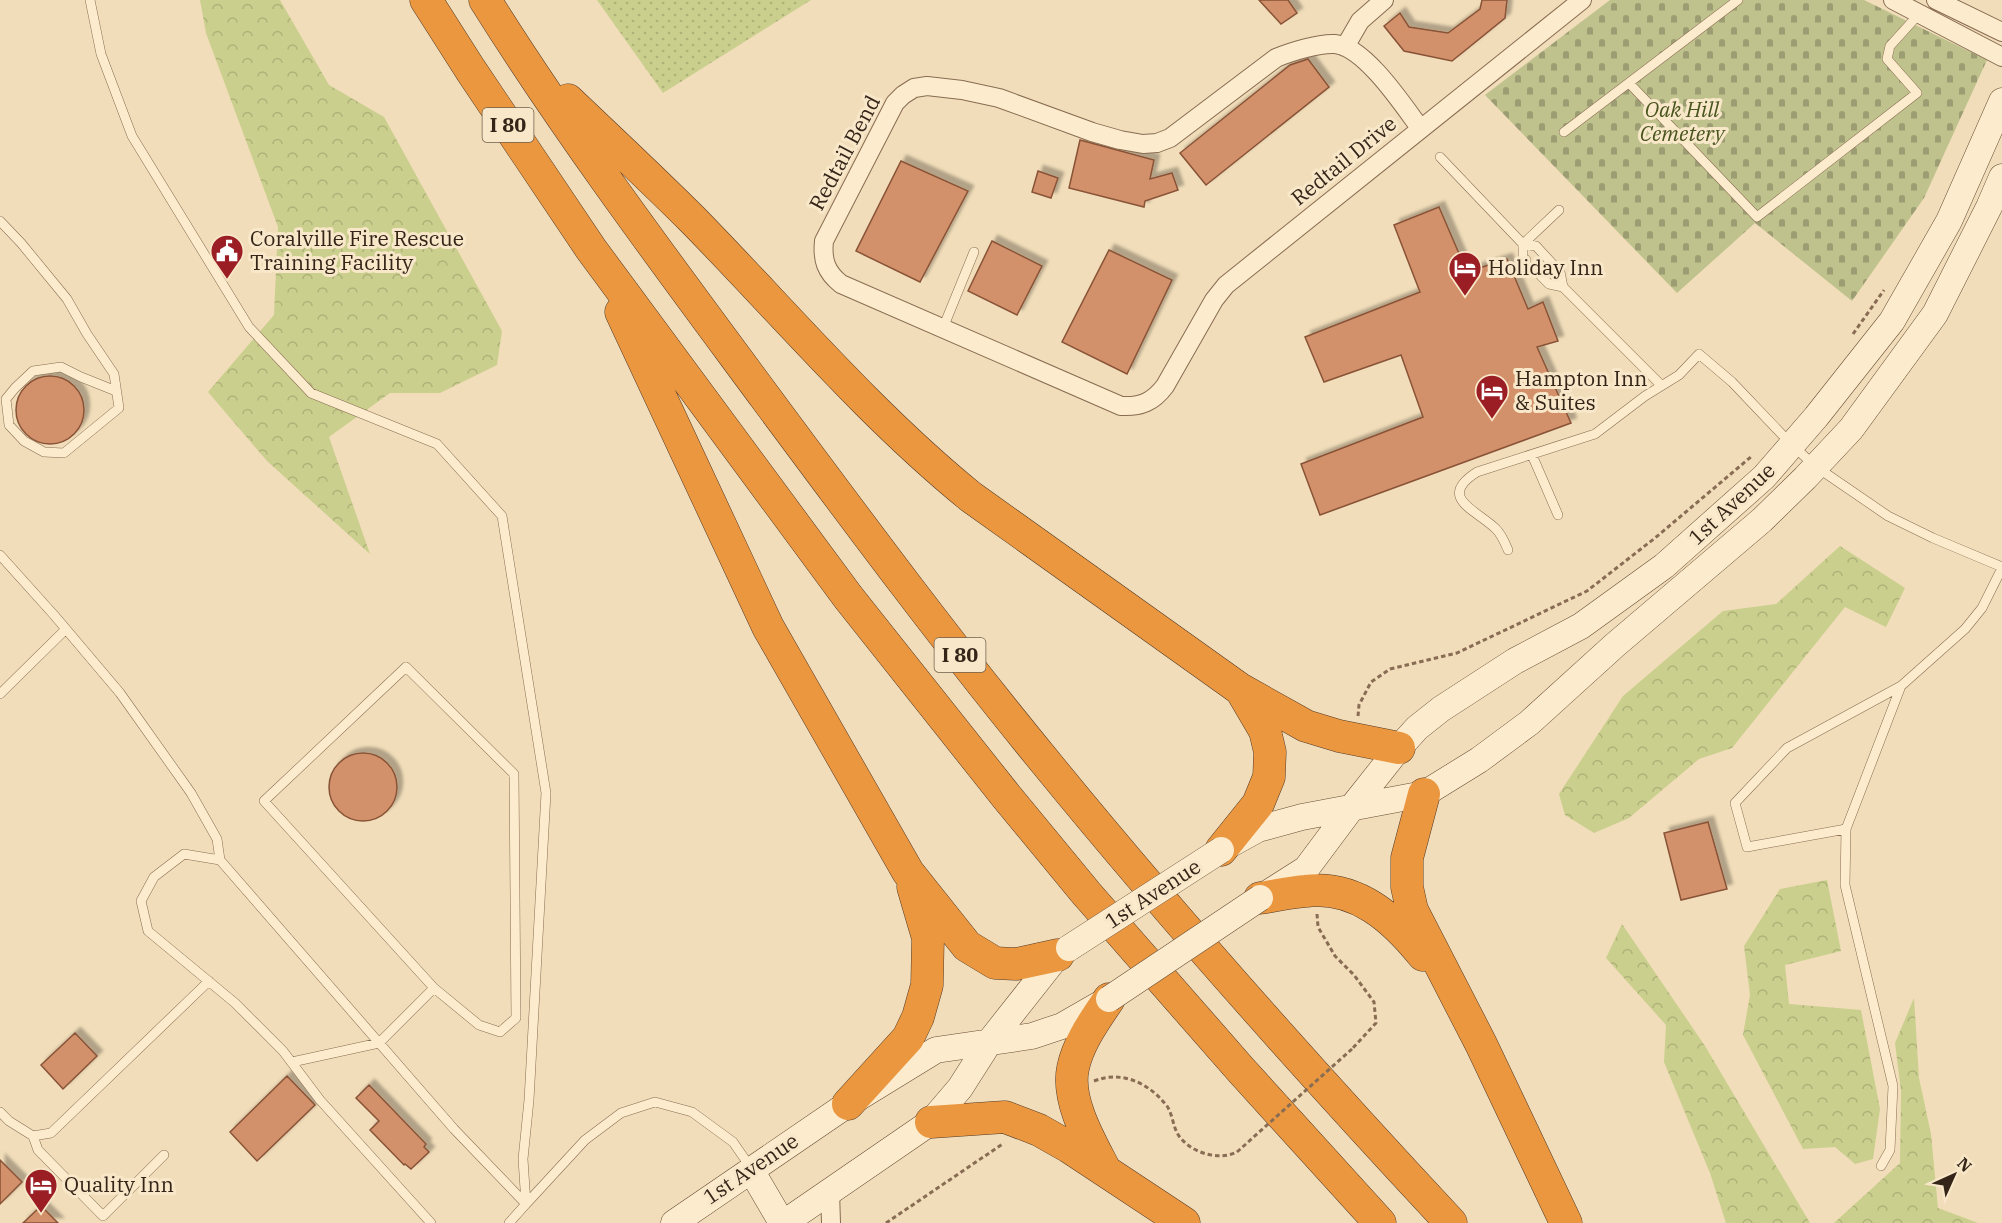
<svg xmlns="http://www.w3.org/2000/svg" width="2002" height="1223" font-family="'IBM Plex Serif',serif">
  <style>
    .forest { fill: url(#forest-crowns) }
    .cemetery { fill: url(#cemetery-stones) }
    .park { fill: url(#park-dots) }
    .building { fill: #d2916b; stroke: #895337; stroke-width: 1.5; filter: url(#shadow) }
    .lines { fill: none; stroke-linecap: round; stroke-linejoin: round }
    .lane-casing { stroke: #886c53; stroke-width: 10 }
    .street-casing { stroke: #886c53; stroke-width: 20 }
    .secondary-casing { stroke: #694d36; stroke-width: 27 }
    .highway-casing { stroke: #553b28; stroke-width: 33 }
    .path { stroke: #886c53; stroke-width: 3; stroke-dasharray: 4.5 3; stroke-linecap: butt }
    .lane { stroke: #fcebcc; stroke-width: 9 }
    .street { stroke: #fcebcc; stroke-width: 18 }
    .secondary { stroke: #fcebcc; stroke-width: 26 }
    .highway { stroke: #ea9740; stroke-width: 32 }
    .secondary-bridge-casing { stroke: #694d36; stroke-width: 27; stroke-linecap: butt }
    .path-bridge { stroke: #886c53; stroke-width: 3; stroke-dasharray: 4.5 3; stroke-linecap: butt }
    .secondary-bridge { stroke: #fcebcc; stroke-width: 26 }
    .labels { text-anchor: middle; stroke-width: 6; stroke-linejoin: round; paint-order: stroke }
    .shield { fill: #f8e8c9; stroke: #70604e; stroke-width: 1.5 }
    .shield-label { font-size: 20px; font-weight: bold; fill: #352519 }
    .park-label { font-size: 21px; font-style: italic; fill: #49541e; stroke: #f8e8c9 }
    .street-label { font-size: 21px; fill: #352519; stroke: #f8e8c9 }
    .poi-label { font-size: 21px; fill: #352519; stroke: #f8e8c9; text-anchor: start }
  </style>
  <defs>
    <pattern id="forest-crowns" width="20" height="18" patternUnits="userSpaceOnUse" patternTransform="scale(1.5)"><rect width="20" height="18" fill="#cacf8d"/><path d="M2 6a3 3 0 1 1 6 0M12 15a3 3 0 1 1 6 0" fill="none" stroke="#aeb279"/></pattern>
    <pattern id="cemetery-stones" width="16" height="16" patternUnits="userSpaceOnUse" patternTransform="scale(1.5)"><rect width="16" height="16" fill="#bfc28d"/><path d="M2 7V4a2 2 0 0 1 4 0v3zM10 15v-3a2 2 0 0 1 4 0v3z" fill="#9c9d72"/></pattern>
    <pattern id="park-dots" width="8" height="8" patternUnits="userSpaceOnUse" patternTransform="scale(1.5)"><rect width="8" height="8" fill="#cacf8d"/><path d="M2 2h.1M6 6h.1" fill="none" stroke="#aeb279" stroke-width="1.8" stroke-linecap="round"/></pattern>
    <filter id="shadow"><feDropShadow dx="5.5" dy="-5.5" stdDeviation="1.5" flood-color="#0004"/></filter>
  </defs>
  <rect width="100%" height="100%" fill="#f1ddb9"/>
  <path class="forest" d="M200,0H280L329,85L384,117L502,331L497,365L440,393H390L329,437L370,554L267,461L208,392L274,315L278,227L206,33Z
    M1840,546L1905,588L1886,627L1845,607L1732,748L1699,759L1629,818L1594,833L1565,815L1559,794L1623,696L1723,611L1776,604Z
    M1827,880L1841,951L1785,965L1789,1004L1861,1010L1880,1109L1873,1159L1855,1164L1835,1147L1803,1149L1743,1035L1750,995L1744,946L1780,889Z
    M1622,924L1705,1046L1810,1223H1726L1710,1173L1664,1062L1666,1025L1606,958Z
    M1914,998L1919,1078L1931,1134L1938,1208L1978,1223H1834L1900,1163L1901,1091L1895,1043Z"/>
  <path class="cemetery" d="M1610,0H1864L1987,60L1924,198L1852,301L1755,223L1677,293L1485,95Z"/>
  <path class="park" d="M597,0H811L663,93Z"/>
  <path class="building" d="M1259,0H1288L1297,13L1281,24Z
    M1482,0H1507L1505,18L1452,61L1404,51L1384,26L1400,13L1409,27L1448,33L1480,9Z
    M1308,59L1329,87L1206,185L1180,153L1290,65Z
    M1080,140L1154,160L1150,179L1172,173L1178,190L1145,201L1144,207L1069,188Z
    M901,161L968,191L920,282L856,251Z
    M1038,171L1058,178L1051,198L1032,192Z
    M1439,207L1467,272L1507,259L1528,309L1543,302L1558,341L1537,347L1571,423L1320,515L1301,464L1423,417L1401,355L1324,382L1305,337L1420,292L1394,225Z
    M992,241L1042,266L1017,315L968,291Z
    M1109,250L1172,280L1127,374L1062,342Z
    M16 410a34 34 0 1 1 68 0a34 34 0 1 1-68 0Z
    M329 787a34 34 0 1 1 68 0a34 34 0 1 1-68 0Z
    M1708,822L1727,889L1681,900L1664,833Z
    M75,1033L97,1056L63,1089L41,1065Z
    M287,1076L315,1105L257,1161L230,1132Z
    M369,1085L426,1144L424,1147L429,1152L411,1169L405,1164L404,1165L370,1130L379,1121L356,1098Z
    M0,1160L22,1182L0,1204Z
    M41,1206L58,1223H23Z"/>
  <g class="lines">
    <g class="lane-casing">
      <path id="lane" d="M90,0L101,54L132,136L249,327L311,393L437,444L502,516L546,793L529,1100L523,1159L526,1204
        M1629,83L1757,217L1917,93L1887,59L1890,46L1919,14
        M1564,132L1738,0
        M1440,157L1523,244L1536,246L1560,272L1563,287L1661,385
        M0,221L21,243L67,299L87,334L114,374L119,408L64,453L44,452L24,441L9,425L6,399L15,388L33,371L61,367L81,377L116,391
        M1526,260L1523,257V244L1559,210
        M1541,276L1549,284L1563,287
        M943,328L974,252
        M1532,455L1558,515
        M1508,550C1505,543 1502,535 1496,529C1477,510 1436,498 1477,472L1595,434L1645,396L1679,375L1699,354L1732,382L1792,445L1815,466L1888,516L1933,538L2002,567
        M0,555L54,615L120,693L191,793L217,839L220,860
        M0,694L66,629
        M1846,829L1747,847L1735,803L1787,748L1901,686L1965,629L1982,608L2002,568
        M292,1062L379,1043L434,988L264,801L406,667L514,774L516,1018L500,1032L479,1025L434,988
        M0,1112L9,1121L33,1136L51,1133L209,981
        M33,1136L38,1150L103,1216L164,1155
        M1881,1166L1890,1150L1893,1086L1845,885L1846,829L1901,686
        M526,1204L585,1140L621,1113L655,1102L692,1112L733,1142L751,1168
        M431,1223L320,1100L283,1051L235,1003L148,931L141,901L154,877L184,854L220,860L454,1129L526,1204L509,1223"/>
    </g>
    <g class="street-casing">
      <path id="street" d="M1893,0L2002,57
        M1936,0L2002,32
        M1345,47L1360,21L1384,0
        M1420,128C1403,105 1365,47 1335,44C1319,43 1290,52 1276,58L1170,138L1157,143L1143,144L1120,140L1092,132L999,98L962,90L927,86L914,88L903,95L895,103L824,241C822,260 826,272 841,284L1121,406C1141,407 1153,402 1165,386L1214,300L1226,285L1582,0
        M830,1191L831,1223"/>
    </g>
    <g class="secondary-casing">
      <path id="secondary" d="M1229,845L1258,829L1302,817L1424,794L1479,760L1529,723L1615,645L1762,520L1805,478L1851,429L1935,314L1989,207L2002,177
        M1265,895L1306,869L1353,806L1399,748L1417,728L1441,709L1515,661L1581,626L1664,566L1764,477L1816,417L1892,321L1949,221L2002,101
        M751,1170L782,1223
        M674,1223L848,1104L936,1050L1032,1036L1062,1026L1109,999
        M784,1223L931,1122L960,1088L990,1041L1058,955L1066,950"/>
    </g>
    <g class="highway-casing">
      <path id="highway" d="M426,0L470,69L591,249L848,597L1006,796L1086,893L1241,1070L1380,1223
        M485,0C571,137 669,267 765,397C857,521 949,645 1047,764C1176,922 1312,1074 1451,1223
        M568,100C610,140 652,179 693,220C785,314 869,414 971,497L1240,689L1306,726L1339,736L1399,748
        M621,312L768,627L908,872L967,946L995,963L1016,964L1058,955
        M1424,794L1407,858V887L1412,910L1481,1044L1566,1223
        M1221,850L1258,804L1269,777L1270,752L1265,731L1241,690
        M1260,898C1275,896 1290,892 1306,891C1357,885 1394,919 1423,955
        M848,1104L908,1038L918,1017L927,985L928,938L913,887
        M931,1122L1005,1117L1039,1130L1069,1147L1184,1223
        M1104,1168C1090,1141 1066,1100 1073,1068C1078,1043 1095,1020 1109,999"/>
    </g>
    <path class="path" d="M1853,334L1884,290
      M1358,716L1359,705L1371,682L1390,669L1457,653L1587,591L1655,538L1752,456
      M1317,914L1318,927L1335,956L1354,975L1374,1002L1376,1023L1352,1049
      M1094,1081C1122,1070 1149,1083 1167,1106C1173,1115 1173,1128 1179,1136C1191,1153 1219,1161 1237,1152
      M886,1223L1004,1143"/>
    <use href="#lane" class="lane"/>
    <use href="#street" class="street"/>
    <use href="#secondary" class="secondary"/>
    <use href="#highway" class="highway"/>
    <g class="secondary-bridge-casing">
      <path id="secondary-bridge" d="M1069,948L1221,850
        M1109,999L1260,898"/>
    </g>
    <path class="path-bridge" d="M1237,1152L1352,1049"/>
    <use href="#secondary-bridge" class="secondary-bridge"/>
  </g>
  <defs>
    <g id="civic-pin" transform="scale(1.725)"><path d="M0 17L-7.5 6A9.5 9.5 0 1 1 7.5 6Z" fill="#9b1e25" stroke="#f8e8c9"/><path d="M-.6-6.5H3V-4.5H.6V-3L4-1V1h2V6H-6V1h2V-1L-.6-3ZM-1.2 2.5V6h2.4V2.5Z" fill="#fff"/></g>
    <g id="hotel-pin" transform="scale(1.725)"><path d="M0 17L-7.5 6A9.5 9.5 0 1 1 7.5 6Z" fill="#9b1e25" stroke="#f8e8c9"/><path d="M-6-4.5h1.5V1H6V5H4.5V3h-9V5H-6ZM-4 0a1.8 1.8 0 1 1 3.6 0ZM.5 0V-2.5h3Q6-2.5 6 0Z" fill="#fff"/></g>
  </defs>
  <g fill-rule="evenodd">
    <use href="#civic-pin" x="227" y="251"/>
    <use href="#hotel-pin" x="1465" y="268"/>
    <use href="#hotel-pin" x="1492" y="391"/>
    <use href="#hotel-pin" x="41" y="1185"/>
  </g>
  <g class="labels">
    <g class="shield">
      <rect x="482.5" y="108" width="51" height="34" rx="4.5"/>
      <rect x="934.5" y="638" width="51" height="34" rx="4.5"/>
    </g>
    <g class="shield-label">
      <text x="508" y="132">I 80</text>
      <text x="960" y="662">I 80</text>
    </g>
    <g class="park-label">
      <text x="1682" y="117">Oak Hill<tspan x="1682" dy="24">Cemetery</tspan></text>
    </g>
    <g class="street-label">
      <text transform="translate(845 153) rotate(-62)" y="7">Redtail Bend</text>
      <text transform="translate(1344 161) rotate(-39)" y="7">Redtail Drive</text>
      <text transform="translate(1732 504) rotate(-43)" y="7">1st Avenue</text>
      <text transform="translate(1153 894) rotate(-33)" y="7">1st Avenue</text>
      <text transform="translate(751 1169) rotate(-34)" y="7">1st Avenue</text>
    </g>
    <g class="poi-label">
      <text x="250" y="246">Coralville Fire Rescue<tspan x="250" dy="24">Training Facility</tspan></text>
      <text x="1488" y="275">Holiday Inn</text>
      <text x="1515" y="386">Hampton Inn<tspan x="1515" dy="24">&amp; Suites</tspan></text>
      <text x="64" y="1192">Quality Inn</text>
    </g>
  </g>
  <g transform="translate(1954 1175) rotate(45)" stroke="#f8e8c9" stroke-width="4.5" paint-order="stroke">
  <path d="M0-4.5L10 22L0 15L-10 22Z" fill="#352519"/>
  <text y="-9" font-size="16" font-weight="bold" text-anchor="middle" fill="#352519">N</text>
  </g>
</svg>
